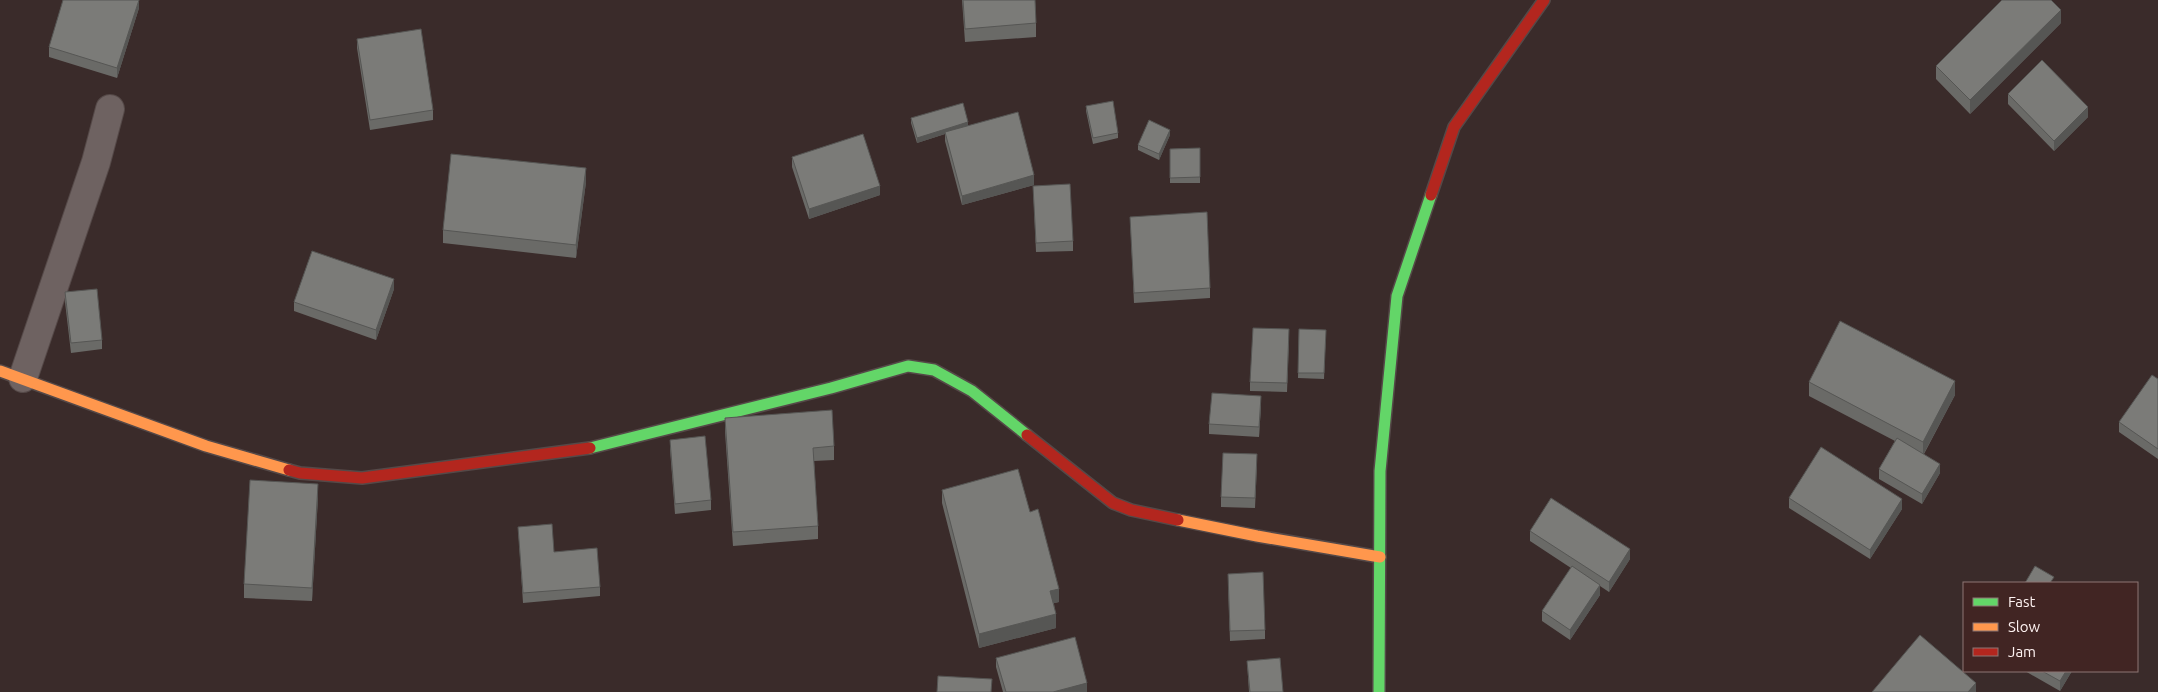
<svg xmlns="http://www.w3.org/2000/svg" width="2158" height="692" font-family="Ubuntu,sans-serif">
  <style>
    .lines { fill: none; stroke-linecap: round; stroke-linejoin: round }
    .street-casing { stroke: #554948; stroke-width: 30 }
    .fast-casing { stroke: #554948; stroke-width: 14 }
    .slow-casing { stroke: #554948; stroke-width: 14 }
    .jam-casing { stroke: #554948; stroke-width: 14 }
    .street { stroke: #6e6261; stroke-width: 28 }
    .fast { stroke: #63d668; stroke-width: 11 }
    .slow { stroke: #ff974d; stroke-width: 11 }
    .jam { stroke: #b3261e; stroke-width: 11 }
    .wall { fill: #6a6a67 }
    .shaded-wall { fill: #565654 }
    .building { fill: #7b7b78; stroke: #565654 }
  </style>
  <rect width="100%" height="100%" fill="#3a2b2a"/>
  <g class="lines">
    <g class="street-casing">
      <path id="street" d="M23,378L96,162L110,109"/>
    </g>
    <g class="fast-casing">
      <path id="fast" d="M590,448L831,388L908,366L934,370L972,391L1027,435
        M1379,692L1380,471L1397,296L1431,195"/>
    </g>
    <g class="slow-casing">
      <path id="slow" d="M0,371L206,446L289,470
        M1178,520L1257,536L1380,557"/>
    </g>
    <g class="jam-casing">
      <path id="jam" d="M1431,195L1454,127L1544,0
        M1027,435L1113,503L1131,510L1178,520
        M289,470L300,473L362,478L590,448"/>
    </g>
    <use href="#street" class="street"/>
    <use href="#fast" class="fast"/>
    <use href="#slow" class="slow"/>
    <use href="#jam" class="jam"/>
  </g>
  <path class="wall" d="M139,0V8L117,78L49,57V47Z
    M962,0H1035L1036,23V37L965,42Z
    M2061,23L1970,114L1936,79V66Z
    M357,39L433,110V120L370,130L357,48Z
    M2008,94L2088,117L2054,151L2008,104Z
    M1086,106L1118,133V138L1093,144L1086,111Z
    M911,118L968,125L1034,185L962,205L945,141V134L917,143L911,123Z
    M1170,135L1159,160L1138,150V145Z
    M1200,148V183H1170V149Z
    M792,157L880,195L809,219L792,167Z
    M586,182L576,258L443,243V230Z
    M1033,186L1073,241V251L1036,252Z
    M1130,217L1210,288V298L1134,303Z
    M394,289L376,340L294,311V302Z
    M65,292L102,340V349L71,353L65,302Z
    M1299,329L1326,330L1324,379L1298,378Z
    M1289,339L1287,392L1250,391V382Z
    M2158,379V459L2119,432V422Z
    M1809,382L1955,395L1924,454L1940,473L1922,504L1879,479V469L1895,441L1809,396Z
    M1261,406L1259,437L1209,434V424Z
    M725,418L834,446V460L814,461L818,526V539L733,546L725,432Z
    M670,440L711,500V510L675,514L670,449Z
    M1257,464L1255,508L1221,507V497Z
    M942,490L1030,512L1059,602L1054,603L1056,628L979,648L942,503Z
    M318,497L312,601L244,598V584Z
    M1789,498L1902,509L1870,559L1789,508Z
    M518,527L554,552L600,587V596L523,603Z
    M1530,531L1630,559L1609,592L1600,586V595L1570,640L1542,621V611L1571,568L1530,541Z
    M1228,583L1265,630V639L1230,641Z
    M996,658L1087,692H1003L996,667Z
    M1247,661L1283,692H1249Z
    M2025,671H2072L2060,691Z"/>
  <path class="shaded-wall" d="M139,0V8L117,78V68Z
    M2061,10V23L1970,114V100Z
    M2088,107V117L2054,151V141Z
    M968,122V127L945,132V134L917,143V138Z
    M1170,130V135L1159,160V154Z
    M586,168V182L576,258V245Z
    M1034,175V185L962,205V196Z
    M880,186V195L809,219V209Z
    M394,279V289L376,340V330Z
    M1955,381V395L1923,455V442Z
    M1261,396V406L1259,437V427Z
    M1940,464V473L1922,504V494Z
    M318,484V497L312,601V588Z
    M1902,499V509L1870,559V550Z
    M1630,549V559L1609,592V582Z
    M1600,585V595L1570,640V630Z
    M1059,589V602L1050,604V591Z
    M1056,614V628L979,648V634Z
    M2066,671H2072L2060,691V681Z
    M1087,683V692H1053Z
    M1976,683V692H1968Z"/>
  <path class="building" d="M63,0H139L117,68L49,47Z
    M963,0H1035L1036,23L965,29Z
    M2002,0H2051L2061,10L1970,100L1936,66Z
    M421,29L433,110L370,120L357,39Z
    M2042,60L2088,107L2054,141L2008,94Z
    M1113,101L1118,133L1093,138L1086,106Z
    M963,103L968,122L917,138L911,118Z
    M1018,112L1034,175L962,196L945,132Z
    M1149,120L1170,130L1159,154L1138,145Z
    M863,134L880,186L809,209L792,157Z
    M1200,148V177L1170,178V149Z
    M451,154L586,168L576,245L443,230Z
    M1070,184L1073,241L1036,243L1033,186Z
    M1207,212L1210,288L1134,293L1130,217Z
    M312,251L394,279L376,330L294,302Z
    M97,289L102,340L71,343L65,292Z
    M1840,321L1955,381L1923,442L1809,382Z
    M1253,328L1289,329L1287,383L1250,382Z
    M1299,329L1326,330L1324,373H1298Z
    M2152,375L2158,379V449L2119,422Z
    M1212,393L1261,396L1259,427L1209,424Z
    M832,410L834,446L813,448L818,526L733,532L725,418Z
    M705,436L711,500L675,504L670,440Z
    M1897,438L1940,464L1922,494L1879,469Z
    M1821,447L1902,499L1870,550L1789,498Z
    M1223,453L1257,454L1255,498L1221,497Z
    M1018,469L1030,512L1038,509L1059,589L1050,591L1056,614L979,634L942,490Z
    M250,480L318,484L312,588L244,584Z
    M1551,498L1630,549L1609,582L1530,531Z
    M552,524L554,552L597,548L600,587L523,593L518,527Z
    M1572,566L1600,585L1570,630L1542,611Z
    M2035,566L2054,577L2050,583H2025Z
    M1263,572L1265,630L1230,631L1228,574Z
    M1920,635L1976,683L1968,692H1872Z
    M1075,637L1087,683L1053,692H1006L996,658Z
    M1280,658L1283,692H1250L1247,661Z
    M2042,671H2066L2060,681Z
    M938,676L992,679L991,692H937Z"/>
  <rect x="1963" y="582" width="175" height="90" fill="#412523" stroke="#8d7775"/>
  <rect x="1973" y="598" width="25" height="8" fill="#63d668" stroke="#8d7775"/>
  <text x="2008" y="607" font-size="15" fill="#fef2f1">Fast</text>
  <rect x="1973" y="623" width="25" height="8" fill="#ff974d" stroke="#8d7775"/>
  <text x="2008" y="632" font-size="15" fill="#fef2f1">Slow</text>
  <rect x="1973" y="648" width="25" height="8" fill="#b3261e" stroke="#8d7775"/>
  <text x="2008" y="657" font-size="15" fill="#fef2f1">Jam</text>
</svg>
